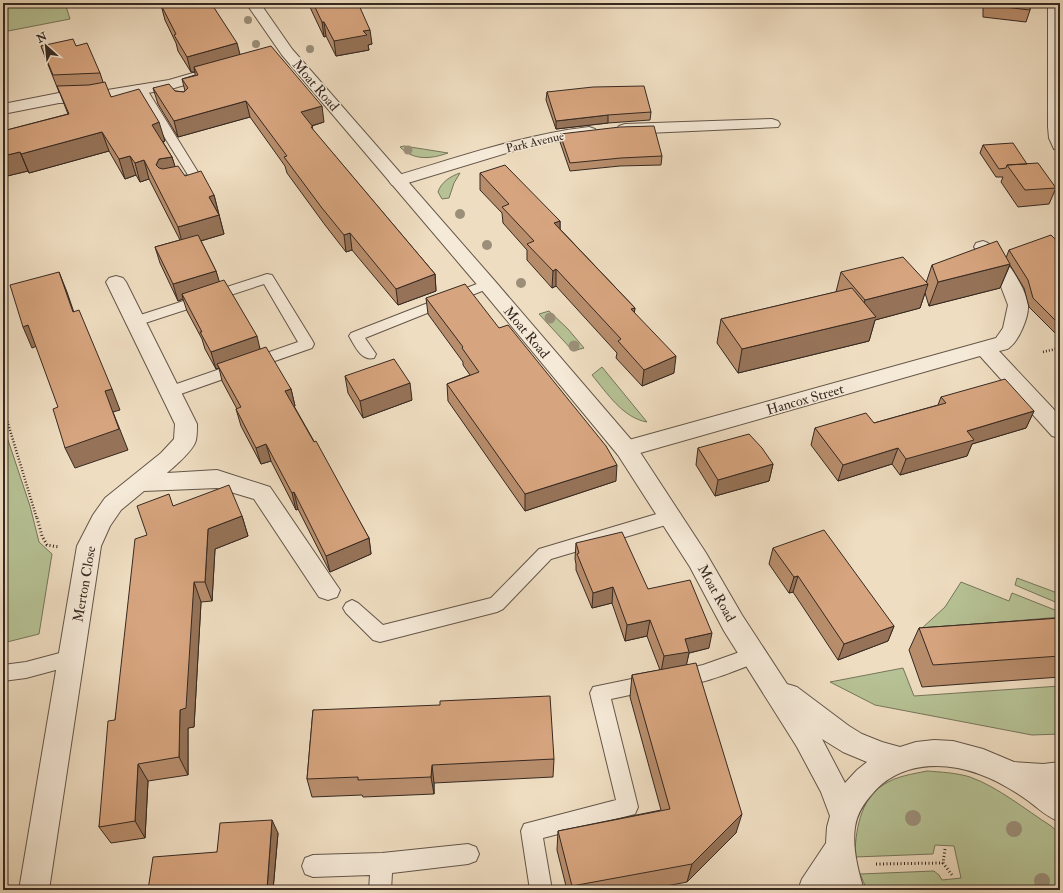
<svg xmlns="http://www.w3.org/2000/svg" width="1063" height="893" font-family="'IM FELL Double Pica',serif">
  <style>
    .green { fill: #b6c295; stroke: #76765b }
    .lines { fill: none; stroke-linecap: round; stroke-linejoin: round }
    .service-casing { stroke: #645649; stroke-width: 2 }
    .minor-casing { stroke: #645649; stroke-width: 2 }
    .tertiary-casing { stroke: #645649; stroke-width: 2 }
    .path-far1 { stroke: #362921; stroke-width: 2.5; stroke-dasharray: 1 2; stroke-linecap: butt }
    .path { stroke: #362921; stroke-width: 3; stroke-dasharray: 1 2.5; stroke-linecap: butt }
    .service { fill: #f5e9d7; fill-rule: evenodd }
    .minor { fill: #f5e9d7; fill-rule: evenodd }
    .tertiary { fill: #f5e9d7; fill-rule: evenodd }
    .tree { fill: #9b8f79 }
    .wall { fill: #b88d6c; stroke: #362921 }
    .shaded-wall { fill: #967358; stroke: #362921 }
    .building { fill: #d6a47e; stroke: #362921 }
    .labels { text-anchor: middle; stroke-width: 3; stroke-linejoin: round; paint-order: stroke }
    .far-street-label { font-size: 12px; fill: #362921; stroke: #f5e9d7 }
    .street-label { font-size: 14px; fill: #362921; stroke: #f5e9d7 }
  </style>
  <rect width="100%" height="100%" fill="#efddc1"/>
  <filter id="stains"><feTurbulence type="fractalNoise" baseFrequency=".005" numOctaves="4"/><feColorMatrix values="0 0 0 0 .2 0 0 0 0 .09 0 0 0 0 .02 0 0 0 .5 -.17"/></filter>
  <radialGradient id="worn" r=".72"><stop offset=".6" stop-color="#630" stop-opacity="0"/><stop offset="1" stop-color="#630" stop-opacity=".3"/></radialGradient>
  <path class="green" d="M3,3H65L70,19L3,32Z
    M404,146L448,153C431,159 414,161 400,147Z
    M460,173L454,183L449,198L442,199L438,192C441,182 451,176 460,173Z
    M549,311L568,329L584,348L573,351L539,314Z
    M602,367L647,422C623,418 607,393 592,375Z
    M3,425L30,506L39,542L52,554L39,634L3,643Z
    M1017,578L1060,594V604L1015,585Z
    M961,582L1009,601L1012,593L1060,612V617L921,629L945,607Z
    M903,668L914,696L1060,686V734L1032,735L875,705L830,682Z
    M927,771C941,772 957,773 970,777C998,787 1026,810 1051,826L1060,834V890H867L860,874L934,871L939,875L942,880L961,878L954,846L935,845L933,854L855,857C855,833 860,799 883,785C896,776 913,774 927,771Z"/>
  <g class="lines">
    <g class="service-casing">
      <path id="service" d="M140,85L144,86L146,88L201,177L199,180L179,185L175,184L173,181L175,178L188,175L134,88L136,86Z
        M267,274L272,275L312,340L314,344L312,348L175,396L170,397L165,396L162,392L165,388L298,342L264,284L136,326L131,324L129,321L131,318Z
        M487,280L492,281L494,284L492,287L365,338L376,354L374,358C361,361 355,346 349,336L351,333Z
        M670,510L676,512L678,517L676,522L551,559L503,609L497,612L380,642L373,640L346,613L343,608L346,603L352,600L358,603L383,625L491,598L539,549Z
        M754,647L761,649L763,655L761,661C741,668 690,691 671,684L669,678L671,672L703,665Z
        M71,650L78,652L80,658L78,664L26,678L3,681V665L26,662Z
        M651,675L658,677L661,683L658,689L611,699L638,807L635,814L543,838L552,890H530L521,831L524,824L616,800L590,693L593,687Z
        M468,844L476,847L479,854L476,861L468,864L392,873L391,890H369L370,875L313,877L305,874L302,866L305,858L313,855L382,853Z"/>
    </g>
    <g class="minor-casing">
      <path id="minor" d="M210,68L215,70L218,73L215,76L171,89L95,102L59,103L3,114V104L59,93L95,92L169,80Z
        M772,119L778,121L780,124L778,127L625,134L619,132L617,129L619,126L625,124Z
        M589,127L595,129L597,132L595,135L530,146L398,186L392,185L389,181L392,177C457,158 521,135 589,127Z
        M983,241C999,245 1027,289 1028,305C1029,317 1019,340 1010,347C1008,350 1002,350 999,351L1060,416V438L1052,436L980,356L626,457L618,455L615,449L618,443L996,338L1003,328L1008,305L1000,284L991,267L974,247L976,243Z
        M116,276L123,278L126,282L197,424C197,429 197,435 196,440C194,450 175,466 167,473L217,470L270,487L340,590L337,597L328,600L319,597L254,499L217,488L144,491L121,510L110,526L101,546L49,890H19L77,546L93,515L105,498L161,453L174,439L175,424L106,282L109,278Z"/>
    </g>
    <g class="tertiary-casing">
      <path id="tertiary" d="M246,3H260L292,49L494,280L634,443L706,553L742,615L787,684L797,687L849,726L862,734L882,742L900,747L916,742L934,740L953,741L983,749L1014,762L1043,764L1060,762V788H1057L1060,791V822C1047,817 1038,808 1027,800C1013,790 996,780 979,774C943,761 900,762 873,793C864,803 857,813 855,827C852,848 858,870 864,890H834L833,887L831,890H798L802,879L826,843L827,827L830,816L821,792L797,747L724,631L690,567L618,455L480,288L282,55ZM822,739L843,752L867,762L857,770L845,783Z
        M1048,3H1060V150L1054,149L1049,138L1048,127Z"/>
    </g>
    <path class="path-far1" d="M1043,352L1060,348
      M3,407L37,519"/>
    <path class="path" d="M37,518L42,536L47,545L59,547
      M945,849L943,863L952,875
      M876,864L943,863"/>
    <use href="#service" class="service"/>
    <use href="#minor" class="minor"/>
    <use href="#tertiary" class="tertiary"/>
  </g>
  <g class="tree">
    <circle cx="248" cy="20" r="4"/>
    <circle cx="256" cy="44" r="4"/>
    <circle cx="310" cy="49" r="4"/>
    <circle cx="408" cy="150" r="4.5"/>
    <circle cx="460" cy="214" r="5"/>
    <circle cx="487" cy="245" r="5"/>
    <circle cx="521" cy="283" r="5"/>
    <circle cx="550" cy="318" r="5.5"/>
    <circle cx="574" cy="346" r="5.5"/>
    <circle cx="913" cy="818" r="8"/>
    <circle cx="1014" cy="829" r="8"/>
    <circle cx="1042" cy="881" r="8"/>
  </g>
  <path class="wall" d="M163,3H212V5L240,55L324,122L312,126L313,130L435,274L436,291L398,305L352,250L346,252L325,225L287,173L285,166L250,117L178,137L158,104L153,88L175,91L184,92L185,91L182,79L195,75V72H191L178,51L176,43L165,20L161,5L164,4Z
    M308,3H358L372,44L368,45L369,50L336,56L326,36L324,37Z
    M758,3H791L787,5L758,7Z
    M983,3H1030V10L1026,22L983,17Z
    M41,46H76L100,73L103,82L111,97L165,141L163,142L172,157L175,167L185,176L214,195L224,234L201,241L216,271L219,282L260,349L291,389L295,406H294L369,538L371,554L330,572L298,509L296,510L271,461L261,464L241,426L236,409H237L222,381L219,368L216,369L205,349L202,339L187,311L183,299L178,301L160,263L155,247L180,240L149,179L140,182L136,175L125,179L109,151L29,173L28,171L3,177V131L68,114L59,91V92L47,62Z
    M547,92L651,112L650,120L608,123L556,129L546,100Z
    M560,134L662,156L661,165L620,166L570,171L560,142Z
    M983,145L1027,164L1056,188L1049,204L1018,207L1001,182L1003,177H996L980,153Z
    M480,173L560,221V229L635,308L634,312L674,373L642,386L616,358L617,353L556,286L552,288L527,260V250L503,223L502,213L480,190Z
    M1060,244V338L1029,307L1024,288L1010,265L1000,288L929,306L925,293L920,308L875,320L869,341L738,373L717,343L721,319L836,292L841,272L926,283L932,265L1006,258L1009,250Z
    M426,298L616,481L525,511L448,401L447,384L470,375L463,365V362L428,314Z
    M345,376L412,400L363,418L348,393Z
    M1060,382V391L1057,388Z
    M941,397L1034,411L1026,428L972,444L967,456L900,475L892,464L838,481L811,445L815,428L874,423L938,405Z
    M698,448L773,464L769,481L715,496L696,465Z
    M173,506L242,516L248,536L215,549L212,601L201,602L194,727L188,728V775L148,781L145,838L111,843L99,827L115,720L147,535Z
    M576,543L648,589L709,648L689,653L686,665L736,833L687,882L646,890H567L557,850L558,831L661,810L630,697L632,675L660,670L647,636L625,641L612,603L592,608L576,570V564L575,559Z
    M773,548L894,626L888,641L838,660L793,592L789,593L769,564Z
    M1060,618V677L922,687L909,650L919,628Z
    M313,710L554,759L553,777L434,783V794L363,797L362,795L312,797L307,779Z
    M278,833L273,890H148L217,852Z"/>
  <path class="shaded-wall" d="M322,22H324L326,36L324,37Z
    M370,30L372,44L368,45L369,50L336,56L334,41L363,31Z
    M237,43L241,58L194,67L195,72H191L187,57Z
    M246,101L250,117L178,137L174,121Z
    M322,106L324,122L304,128L301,112Z
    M608,115V123L556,129V121Z
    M159,122L165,141L157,144L152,125Z
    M102,132L109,151L29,173L21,154Z
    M20,152L28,171L3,177V156Z
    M130,156L136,175L125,179L119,159Z
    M172,157L178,176L162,184L156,165L159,159Z
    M144,160L149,179L140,182L135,163Z
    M214,195L219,215L209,197Z
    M219,215L224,234L183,246L178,227Z
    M560,221V237L554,223Z
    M350,233L352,250L346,252L344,235Z
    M1010,264L1000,288L929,306L938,282Z
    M556,269V286L552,288L553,271Z
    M216,271L221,287L182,294L183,299L178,301L173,284Z
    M59,272L67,292L81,333L73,312Z
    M435,274L436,291L398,305L396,289Z
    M928,284L920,308L875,320L869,341L738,373L742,349L859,321L865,300Z
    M635,308L633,324L631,309Z
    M28,325L37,346L32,348L23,327Z
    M257,336L261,353L217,364L219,368L216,369L211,352Z
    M676,356L674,373L642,386L644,370Z
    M410,383L412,400L363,418L360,401Z
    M112,389L120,410L113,412L128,450L75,468L65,448L105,391Z
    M291,389L295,406L289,408L285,391Z
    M1034,411L1026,428L972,444L967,456L900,475L906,459L967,431Z
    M266,444L271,461L261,464L256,448Z
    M898,448L892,464L838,481L843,465Z
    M773,464L769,481L715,496L718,480Z
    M617,465L616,481L525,511V494Z
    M294,492L298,509L296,510L292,493Z
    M242,516L248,536L215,549L212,601L205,582L208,529Z
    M369,538L371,554L330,572L326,556Z
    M798,576L793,592L789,593L794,577Z
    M194,582L201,602L194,727L188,728V775L179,757L180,710Z
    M613,587L612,603L592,608L593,593Z
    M650,620L647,636L625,641L627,625Z
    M894,626L888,641L838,660L844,644Z
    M712,633L709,648L689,653L686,667L661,672L664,656L685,639Z
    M3,696L6,700L3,718Z
    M138,764L148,781L145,838L135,821Z
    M432,765L434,783V794L431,777Z
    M742,814L736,833L687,882L692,864Z
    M272,820L278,833L273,890H267V889Z"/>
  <path class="building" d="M168,3H211L237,43L187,57L174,35L176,34L161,5Z
    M313,3H358L370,30L363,31L367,35L334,41L324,22H322Z
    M987,3H1030V10L987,5Z
    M73,39L76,46L87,43L100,73L53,75L41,46Z
    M271,46L322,106L301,112L313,127H311L435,274L396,289L350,233L344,235L322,208L284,157L287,156L246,101L174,121L153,88L169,84L175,91L184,92L188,88L182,79L198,75L194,67Z
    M105,82L111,97L139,89L159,122L152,125L172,157L159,159L156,165L159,168L163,169L178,166L185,176L201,171L214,195L209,197L219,215L178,227L144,160L135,163L130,156L119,159L102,132L21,154L20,152L3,156V131L69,114L57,86L89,85Z
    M644,86L651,112L608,115L556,121L547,92L593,87Z
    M654,126L662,156L621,158L570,163L560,134L620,127Z
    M1013,143L1027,164L1007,165L1006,168L999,169L983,145Z
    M1038,163L1056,188L1025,190L1007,165Z
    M505,165L560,221L554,223L635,308L631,309L676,356L644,370L618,341L621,339L556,269L553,271L527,244L534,241L502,207L509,204L480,173Z
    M198,235L216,271L173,284L155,247Z
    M1051,235L1060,244V279H1058L1060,281V325L1033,298L1028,280L1009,250Z
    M997,241L1010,264L938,282L932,265Z
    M903,257L928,284L865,300L841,272Z
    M59,272L73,312L79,310L112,389L105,391L119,429L65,448L53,409L58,407L28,325L23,327L10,285Z
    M224,280L257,336L211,352L200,332H202L182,294Z
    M465,284L499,328L508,325L606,446L617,465L525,494L447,384L479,372L462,348L463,347L426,298Z
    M852,288L876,317L742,349L721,319Z
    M266,347L291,389L285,391L314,442L316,441L369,538L326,556L294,492L292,493L266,444L256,448L236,409L241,407L217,364Z
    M394,359L410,383L360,401L345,376Z
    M1005,379L1034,411L967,431L974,440L906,459L898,448L843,465L815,428L866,413L874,423L946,403L941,397Z
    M749,434L762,448L773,464L718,480L698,448Z
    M229,485L242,516L208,529L205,582H194L186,708L180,710L179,757L138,764L135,821L99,827L108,721L115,720L135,539L147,535L137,506L169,494L173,506Z
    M824,530L894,626L844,644L798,576L794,577L773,548Z
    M622,532L648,589L690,580L712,633L685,639L689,652L664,656L650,620L627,625L613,587L593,593L577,554L579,553L576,543Z
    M1060,618V656L933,665L919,628Z
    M696,663L742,814L692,864L572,886L558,831L670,809L632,675Z
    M550,696L554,759L432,765L431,777L358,780V777L307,779L313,710L440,705V701Z
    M272,820L267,889L249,890H148L153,857L217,852L220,823Z"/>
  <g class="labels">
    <g class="far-street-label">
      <text transform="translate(535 142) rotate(-13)" y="4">Park Avenue</text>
    </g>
    <g class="street-label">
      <text transform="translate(316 85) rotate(49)" y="5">Moat Road</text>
      <text transform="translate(527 332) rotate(50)" y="5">Moat Road</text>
      <text transform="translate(805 399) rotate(-16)" y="5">Hancox Street</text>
      <text transform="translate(84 584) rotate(-80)" y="5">Merton Close</text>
      <text transform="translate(717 593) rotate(61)" y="5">Moat Road</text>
    </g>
  </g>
  <rect width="1063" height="893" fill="none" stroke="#efddc1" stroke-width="16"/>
  <rect x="4" y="4" width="1055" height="885" fill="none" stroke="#362921" stroke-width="2"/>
  <rect x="8" y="8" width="1047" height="877" fill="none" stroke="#362921"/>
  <g transform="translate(46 46) rotate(333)" stroke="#f5e9d7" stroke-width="3" paint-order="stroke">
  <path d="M0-3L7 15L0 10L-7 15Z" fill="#362921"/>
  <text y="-6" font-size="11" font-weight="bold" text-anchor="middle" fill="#362921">N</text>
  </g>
  <rect width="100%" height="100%" filter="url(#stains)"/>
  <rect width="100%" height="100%" fill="url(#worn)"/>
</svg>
